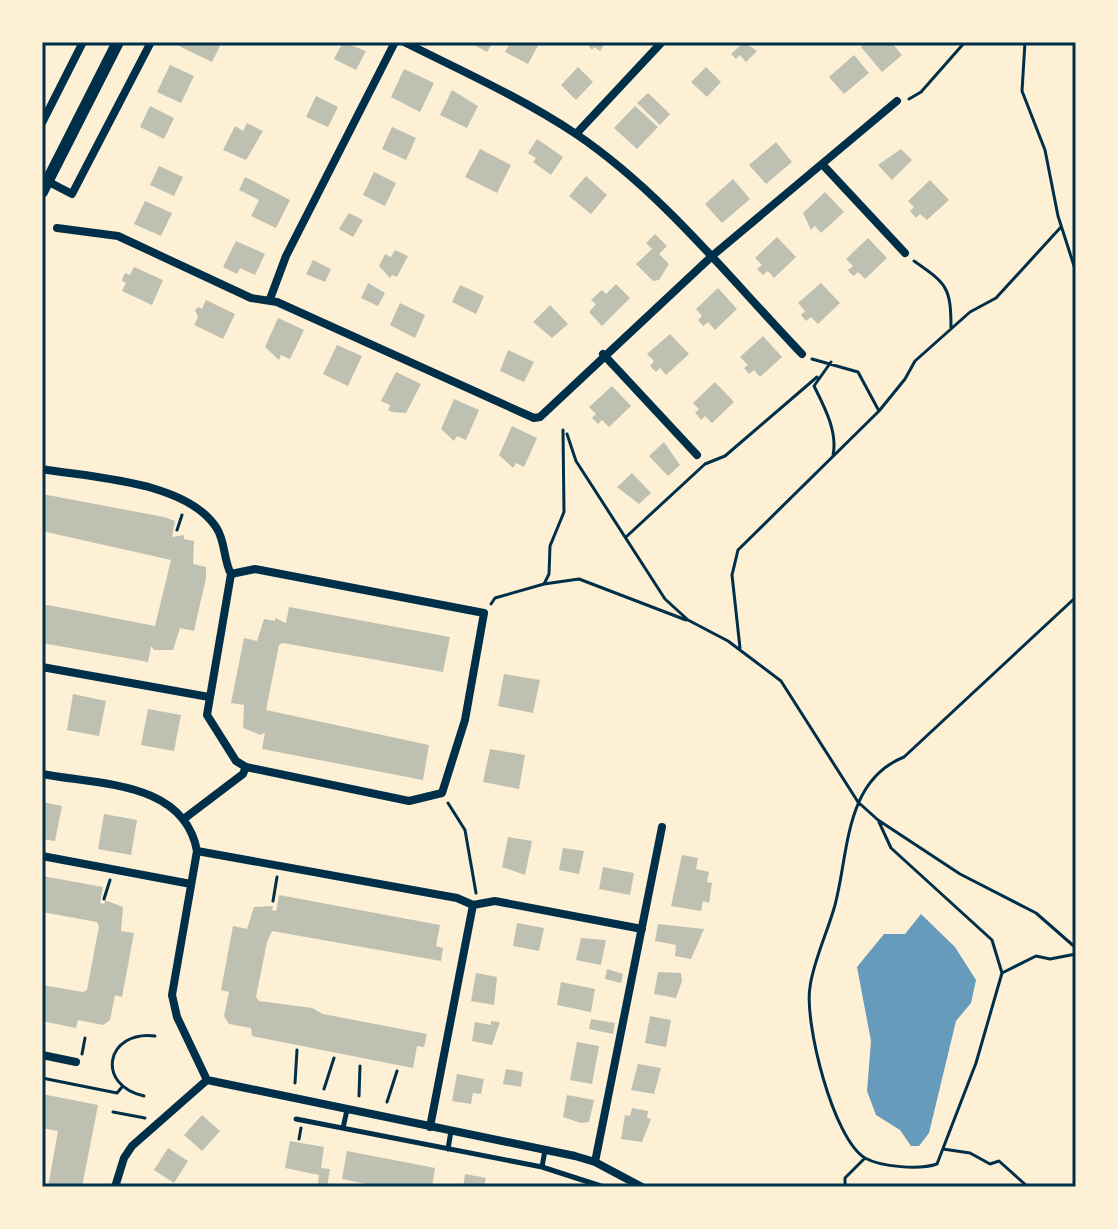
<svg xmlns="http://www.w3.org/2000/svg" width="1118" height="1229" font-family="'DejaVu Sans',sans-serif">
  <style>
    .water { fill: #669bbc }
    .building { fill: #bec0b2 }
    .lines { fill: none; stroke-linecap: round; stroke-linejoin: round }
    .path { stroke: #003049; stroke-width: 3 }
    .service { stroke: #003049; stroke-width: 5 }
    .minor { stroke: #003049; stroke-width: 8 }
    .tertiary { stroke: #003049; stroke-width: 12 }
    .neatline { fill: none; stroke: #003049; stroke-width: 3 }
  </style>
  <rect width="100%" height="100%" fill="#fdf0d5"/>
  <path class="water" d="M921,914L955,947L976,980L971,1003L956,1021L929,1133L919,1146H911L900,1130L876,1115L867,1091L871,1041L857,967L884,934H905Z"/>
  <path class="building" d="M182,42H222L212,62L179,46Z
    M343,42L366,51L356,70L334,59Z
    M469,42H493L487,52Z
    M511,42H540L528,64L505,52Z
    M586,42H603L604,45L600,51L594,47L592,50Z
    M744,42L757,51L746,62L740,55L736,59L731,54Z
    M866,42H891L902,55L882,72L861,47Z
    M854,55L869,73L844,94L829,77Z
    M170,65L194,76L181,103L157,92Z
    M578,67L593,82L576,100L561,85Z
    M706,67L721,82L707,97L691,82Z
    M404,69L434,83L420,112L391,97Z
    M452,90L478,106L467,128L440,115Z
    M648,93L670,114L660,125L637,103Z
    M316,96L338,107L328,127L306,117Z
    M150,106L174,118L164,139L140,127Z
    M635,106L658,127L637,149L614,128Z
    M247,123L263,131L246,160L223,150L235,126L243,131Z
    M392,127L416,138L406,160L382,149Z
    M537,139L563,157L551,175L533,162L536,158L528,153Z
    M776,142L792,162L766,184L749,165Z
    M480,149L511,165L497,193L465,177Z
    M901,149L912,160L892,180L878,165Z
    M159,166L183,177L174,196L150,185Z
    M374,172L396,183L385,206L363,195Z
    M586,176L607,195L591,214L569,196Z
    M245,177L290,200L276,228L251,216L259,200L239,190Z
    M733,179L750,199L722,223L705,204Z
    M930,180L949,200L927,220L920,214L916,218L910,211L914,207L908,201Z
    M825,192L844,212L821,233L815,226L811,230L803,213Z
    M145,201L172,213L161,236L134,224Z
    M349,213L363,220L353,237L339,229Z
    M655,234L667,246L659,254L669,264L659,280L653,281L636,264L652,249L646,243Z
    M777,237L796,257L774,278L768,271L763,275L757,269L762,265L755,258Z
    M868,238L887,258L865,279L858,272L854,276L850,273L848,270L853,266L846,259Z
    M236,241L265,254L255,275L240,268L237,274L223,267Z
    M395,250L408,256L397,277L392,275L390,278L379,266L385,254L391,257Z
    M313,260L331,269L325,282L306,274Z
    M134,267L163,280L152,305L122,291L126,283L122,281L123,277L125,273L130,275Z
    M368,283L385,293L378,306L361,298Z
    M821,283L840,303L818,324L811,317L806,321L801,315L805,311L798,303Z
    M616,284L630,298L602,326L589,312L596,304L591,300L602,290L606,294Z
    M460,285L484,296L476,314L452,302Z
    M718,288L737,309L715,330L708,322L703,326L698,320L702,316L696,309Z
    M206,300L235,314L223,339L194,325L198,317L195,310L198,307L202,309Z
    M400,303L425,315L415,338L390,325Z
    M550,305L568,324L552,338L533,322Z
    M278,318L304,330L290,359L281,355L279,360L265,347Z
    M670,334L689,354L666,375L660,368L656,372L650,366L654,361L647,354Z
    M763,336L782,357L760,377L754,370L749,374L744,368L748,365L740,357Z
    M337,345L362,356L348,386L323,374Z
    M508,350L534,362L524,382L500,371Z
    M396,372L421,384L406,413L392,412L388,410L390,405L381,401Z
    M715,382L734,402L712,423L705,416L701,420L698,416L695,413L699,409L693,403Z
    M612,386L631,406L609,427L602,420L598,424L592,418L596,414L589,407Z
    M454,399L479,410L466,440L457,436L454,441L441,429Z
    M512,426L537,438L524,467L516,463L513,468L499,455Z
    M664,442L680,465L668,476L649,456Z
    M632,473L651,493L639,504L617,487Z
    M42,494L164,517L175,521L172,537L184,535V539L194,541L193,564L206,567V578L194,631L180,628L173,650H154L151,646L148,662L42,643V606L48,605L155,626L171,560L42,531Z
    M289,607L450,637L443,672L283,643L279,645L266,710L429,745L423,780L262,749L265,732L261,735L243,728L244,705L231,703L244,638L257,641L264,619L275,621V618L286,623Z
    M504,674L540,680L533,713L498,706Z
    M73,694L106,701L99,736L67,730Z
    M148,709L181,715L174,751L141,745Z
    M490,749L525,755L519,789L483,782Z
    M42,802L62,806L55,841L42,839Z
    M104,814L137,820L131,855L98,849Z
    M508,837L532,841L525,875L502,867Z
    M563,848L584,851L579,874L559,870Z
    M682,855L698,858L696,869L709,872L707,882L712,883L709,903L703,901L701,911L671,906Z
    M603,867L634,873L630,895L599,889Z
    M42,876L103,887L100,903L104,904L105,900L123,907L121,931L134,933L122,997L115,995L110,1020L103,1025L78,1020L76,1028L42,1021V985L83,992L87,990L99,926L97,922L42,912Z
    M279,895L440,925L436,946L443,948L441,961L272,931L267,942L256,997L259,1001L312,1008L323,1014L427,1034L424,1047L417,1046L413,1068L252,1036L251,1028L229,1024L224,1016L229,992L221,990L233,926L247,929L254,907L273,906L272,910L276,911Z
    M517,923L544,928L539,951L513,946Z
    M658,924L704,929L691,959L675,956L676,945L655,941Z
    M581,938L606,940L601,965L576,960Z
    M607,969L623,974L621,983L605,979Z
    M658,972L681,973L682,981L676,998L654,994Z
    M476,973L497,977L494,1005L471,1001Z
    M561,982L595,989L591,1012L557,1005Z
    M650,1016L671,1020L666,1047L645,1043Z
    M591,1019L615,1023L613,1034L589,1029Z
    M491,1021L500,1022L492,1045L472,1041L475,1022L491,1025Z
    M577,1042L599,1046L592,1084L570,1080Z
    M638,1064L661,1068L654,1094L631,1090Z
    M506,1069L523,1072L521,1087L503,1084Z
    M457,1074L484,1079L481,1094L473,1093L471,1104L452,1101Z
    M42,1094L98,1105L82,1187H48L58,1131L42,1128Z
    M567,1095L594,1100L589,1122L581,1123L563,1117Z
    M632,1108L648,1111L647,1118L651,1119L642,1142L621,1139L625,1115L630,1116Z
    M202,1115L220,1131L202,1151L184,1135Z
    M290,1141L324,1147L321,1168L330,1169L327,1187L318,1184L319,1175L285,1168Z
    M168,1148L188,1161L174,1183L154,1170Z
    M347,1151L435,1168L432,1187H381L342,1179Z
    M465,1174L486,1178L484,1187H463Z"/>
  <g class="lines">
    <path class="path" d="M1025,42L1022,91L1045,150L1058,216L1076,272
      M909,99L921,92L965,42
      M914,261C947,284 951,287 951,329
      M812,359L858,372L879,411
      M831,362L814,386C824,406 838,432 833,455
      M567,434L576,461L665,599L688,620L728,641L781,681L858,802L878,820L960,874L1036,913L1076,948
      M177,530L182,515
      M626,537L705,464L725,456L817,377
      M544,584L549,574L550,546L564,512L563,430
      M1076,597L904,757C844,781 849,853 835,905C828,931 813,962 810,987C804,1022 833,1139 865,1158C881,1167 920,1170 937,1164L976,1063L1002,973L1036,956L1050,959L1076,954
      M491,604L495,598L544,584L579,579L686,620
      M740,648L732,575L738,550L879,411L905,379L915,361L970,312L996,298L1061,227
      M448,803L465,830L476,893
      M879,822L891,848L992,940L1002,973
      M104,899L110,880
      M273,901L277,877
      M82,1054L85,1038
      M42,1078L117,1093L122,1087
      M295,1083L297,1050
      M324,1089L334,1058
      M144,1096C95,1085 106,1030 155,1036
      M359,1096L360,1066
      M387,1102L397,1071
      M113,1112L145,1118
      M299,1139L301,1128
      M943,1149L970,1153L990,1164L999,1161L1028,1187
      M845,1187V1178L865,1158"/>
    <path class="service" d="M296,1119L542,1167L604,1187
      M343,1128L347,1110
      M448,1149L451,1131
      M542,1167L545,1150"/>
    <path class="minor" d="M404,42C462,71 522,98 576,134C663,193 730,279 802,354
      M42,123L83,42
      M576,134L662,42
      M822,164L905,253
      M47,181L72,194L151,42
      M57,228L118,236L251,298L277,302L534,418L540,417L712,256L897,101
      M270,299L286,256L395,42
      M603,354L697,455
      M42,469C94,478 185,481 216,527C226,542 223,559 231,574L207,715L236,761L246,767L409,801L442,793L465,720L484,613L255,569L231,574
      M42,667L209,697
      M42,774C99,785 184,781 197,851L172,995L177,1017L207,1080
      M185,818L243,774L246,767
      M197,851L457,898L473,905L430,1127
      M42,856L191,884
      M473,905L495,901L642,929
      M42,1055L76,1062
      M207,1080L575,1156L595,1162L642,1187
      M595,1162L662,827
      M115,1187L124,1158L132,1146L207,1080"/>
    <path class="tertiary" d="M42,192L118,42"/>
  </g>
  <rect width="1118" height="1229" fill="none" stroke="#fdf0d5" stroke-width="88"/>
  <rect x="44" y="44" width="1030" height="1141" class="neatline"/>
</svg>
